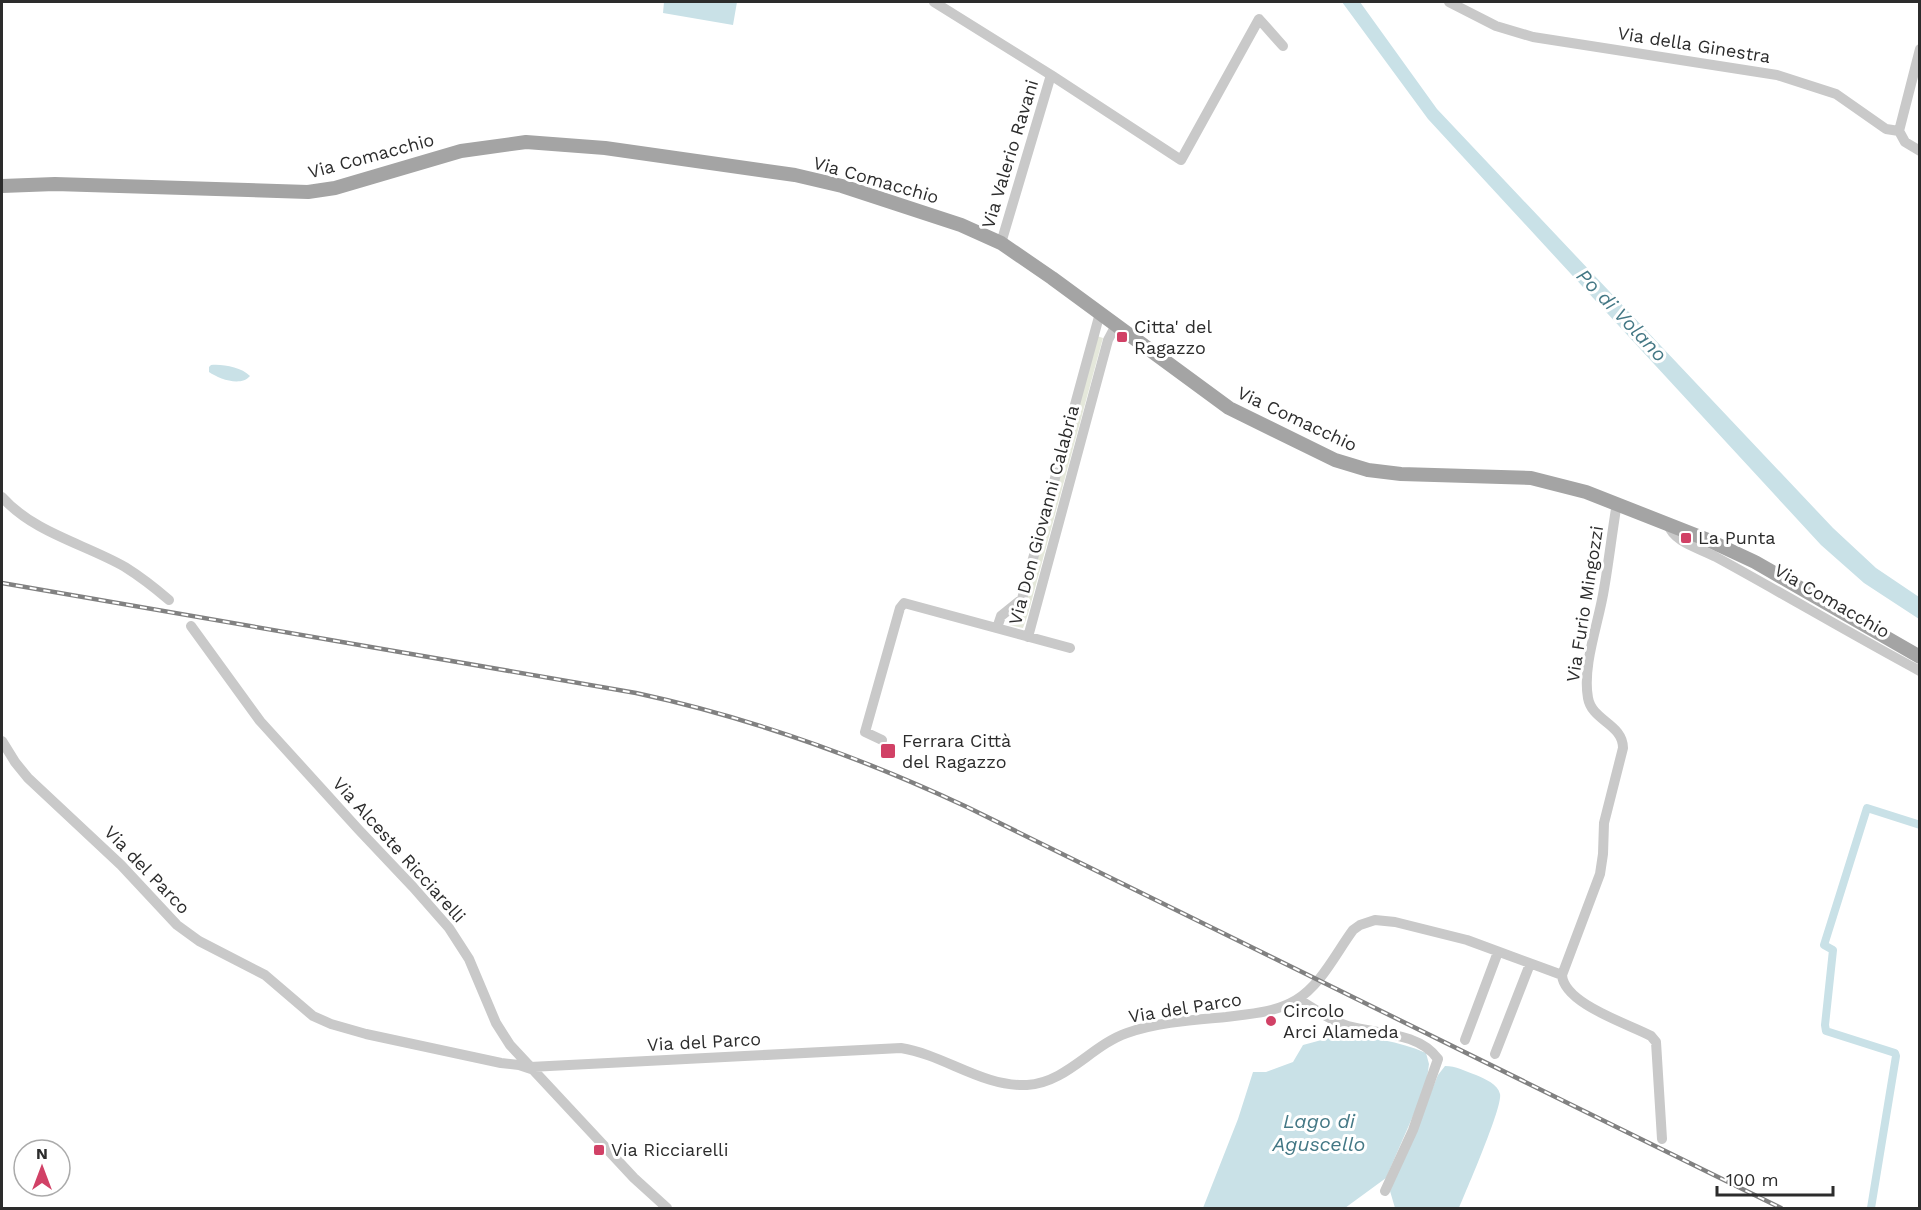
<svg xmlns="http://www.w3.org/2000/svg" width="1921" height="1210" font-family="'Work Sans',sans-serif">
  <style>
    .green { fill: #e5e8db }
    .water { fill: #c9e1e7 }
    .lines { fill: none; stroke-linecap: round; stroke-linejoin: round }
    .canal { stroke: #c9e1e7; stroke-width: 8 }
    .minor { stroke: #c9c9c9; stroke-width: 10 }
    .major { stroke: #a4a4a4; stroke-width: 14 }
    .rail-casing { stroke: #818181; stroke-width: 4.5 }
    .rail { stroke: #fff; stroke-width: 2; stroke-dasharray: 7; stroke-linecap: butt }
    .poi-dot { fill: #d14166; stroke: #fff; stroke-width: 2 }
    .labels { text-anchor: middle; stroke-width: 6; stroke-linejoin: round; paint-order: stroke }
    .street-label { font-size: 18px; fill: #2c2c2c; stroke: #fff }
    .poi-label { font-size: 18px; fill: #2c2c2c; stroke: #fff; text-anchor: start }
    .water-label { font-size: 20px; font-style: italic; fill: #447885; stroke: #fff }
  </style>
  <rect width="100%" height="100%" fill="#fff"/>
  <path class="green" d="M1097,336L1103,338L1028,614L1023,628L1009,625L1014,613L1023,602Z"/>
  <path class="water" d="M664,2H737L733,25L663,13Z
    M1342,2H1360L1437,109L1833,528L1876,568L1919,597V619L1864,583L1821,545L1428,119Z
    M211,365C223,364 241,367 250,376C241,387 219,379 209,372V367Z
    M1340,1035C1369,1037 1399,1041 1426,1053L1429,1064L1426,1086L1386,1178L1345,1208H1203L1238,1119L1253,1072H1266L1293,1062L1303,1045Z
    M1445,1066C1456,1066 1465,1071 1476,1075C1485,1079 1498,1084 1500,1094C1503,1106 1466,1191 1459,1208H1395L1390,1191L1438,1075Z"/>
  <g class="lines">
    <path class="canal" d="M1871,1208L1896,1056L1895,1053L1826,1031L1825,1025L1833,950L1824,945L1867,808L1920,825"/>
    <path class="minor" d="M934,2L1051,75L1001,243
      M1449,2L1496,26L1533,37L1777,75L1836,94L1886,129L1899,131
      M1051,75L1181,160L1259,19L1283,46
      M1899,131L1920,49
      M1899,131L1905,142L1920,151
      M2,497C34,533 85,544 125,567C141,577 155,588 169,600
      M1617,503C1612,532 1609,561 1604,589C1599,622 1582,665 1588,698C1592,721 1623,724 1623,748L1604,823L1603,854L1600,874L1562,975C1564,1004 1629,1024 1651,1036L1656,1042L1662,1139
      M1668,524C1674,543 1700,548 1716,557C1784,594 1851,634 1920,671
      M191,626L260,721L359,830L413,887L449,928L469,959L496,1023L510,1045L634,1178L667,1208
      M997,628L1001,616L1022,599L1100,313
      M1028,637L1108,340L1116,325
      M882,740L865,732L900,608L904,603L1070,648
      M2,741L15,762L28,778L121,865L177,925L199,941L265,975L313,1016L331,1024L366,1034L501,1063L519,1065L531,1069
      M1298,999C1314,1008 1330,1021 1348,1026C1377,1034 1419,1032 1438,1059L1413,1130L1385,1191
      M1465,1040L1498,952
      M1495,1054L1530,964
      M530,1067L901,1048C945,1055 982,1087 1027,1085C1066,1083 1092,1045 1127,1033C1158,1022 1193,1020 1226,1017C1250,1014 1274,1013 1296,1000C1321,985 1336,953 1353,930L1360,925L1375,920L1395,922L1467,940L1562,975"/>
    <path class="major" d="M2,186L55,184L308,192L335,188L461,151L526,142L605,148L795,175L842,186L961,225L1001,243L1052,278L1229,408L1335,460L1368,470L1401,474L1531,478L1586,492L1708,540L1755,562L1920,657"/>
    <g class="rail-casing">
      <path id="rail" d="M2,583L636,693C752,718 860,757 967,807L1781,1208"/>
    </g>
    <use href="#rail" class="rail"/>
  </g>
  <g class="poi-dot">
    <rect x="1116" y="331" width="12" height="12" rx="3"/>
    <rect x="1680" y="532" width="12" height="12" rx="3"/>
    <rect x="880" y="743" width="16" height="16" rx="3"/>
    <circle cx="1271" cy="1021" r="6"/>
    <rect x="593" y="1144" width="12" height="12" rx="3"/>
  </g>
  <g class="labels">
    <g class="street-label">
      <text transform="translate(1694 45) rotate(9)" y="6">Via della Ginestra</text>
      <text transform="translate(1010 154) rotate(-73)" y="6">Via Valerio Ravani</text>
      <text transform="translate(371 156) rotate(-15)" y="6">Via Comacchio</text>
      <text transform="translate(876 180) rotate(16)" y="6">Via Comacchio</text>
      <text transform="translate(1297 419) rotate(25)" y="6">Via Comacchio</text>
      <text transform="translate(1044 515) rotate(-75)" y="6">Via Don Giovanni Calabria</text>
      <text transform="translate(1832 601) rotate(30)" y="6">Via Comacchio</text>
      <text transform="translate(1585 604) rotate(-81)" y="6">Via Furio Mingozzi</text>
      <text transform="translate(399 850) rotate(48)" y="6">Via Alceste Ricciarelli</text>
      <text transform="translate(147 870) rotate(46)" y="6">Via del Parco</text>
      <text transform="translate(1185 1008) rotate(-9)" y="6">Via del Parco</text>
      <text transform="translate(704 1042) rotate(-3)" y="6">Via del Parco</text>
    </g>
    <g class="poi-label">
      <text x="1134" y="333">Citta' del<tspan x="1134" dy="21">Ragazzo</tspan></text>
      <text x="1698" y="544">La Punta</text>
      <text x="902" y="747">Ferrara Città<tspan x="902" dy="21">del Ragazzo</tspan></text>
      <text x="1283" y="1017">Circolo<tspan x="1283" dy="21">Arci Alameda</tspan></text>
      <text x="611" y="1156">Via Ricciarelli</text>
    </g>
    <g class="water-label">
      <text transform="translate(1622 315) rotate(46)" y="7">Po di Volano</text>
      <text x="1319" y="1128">Lago di<tspan x="1319" dy="23">Aguscello</tspan></text>
    </g>
  </g>
  <rect width="1921" height="1210" fill="none" stroke="#2c2c2c" stroke-width="6"/>
  <g transform="translate(42 1168)"><circle r="28" fill="#ffffff" stroke="#ababab" stroke-width="1.5"/>
  <path d="M0-4.5L10 22L0 15L-10 22Z" fill="#d14166"/>
  <text y="-9" font-size="16" font-weight="bold" text-anchor="middle" fill="#2c2c2c">N</text>
  </g>
  <path d="M1717 1186v9h116v-9" fill="none" stroke="#2c2c2c" stroke-width="3"/>
  <text x="1726" y="1186" font-size="18" fill="#2c2c2c" stroke="#ffffff" stroke-width="4.5" paint-order="stroke">100 m</text>
</svg>
